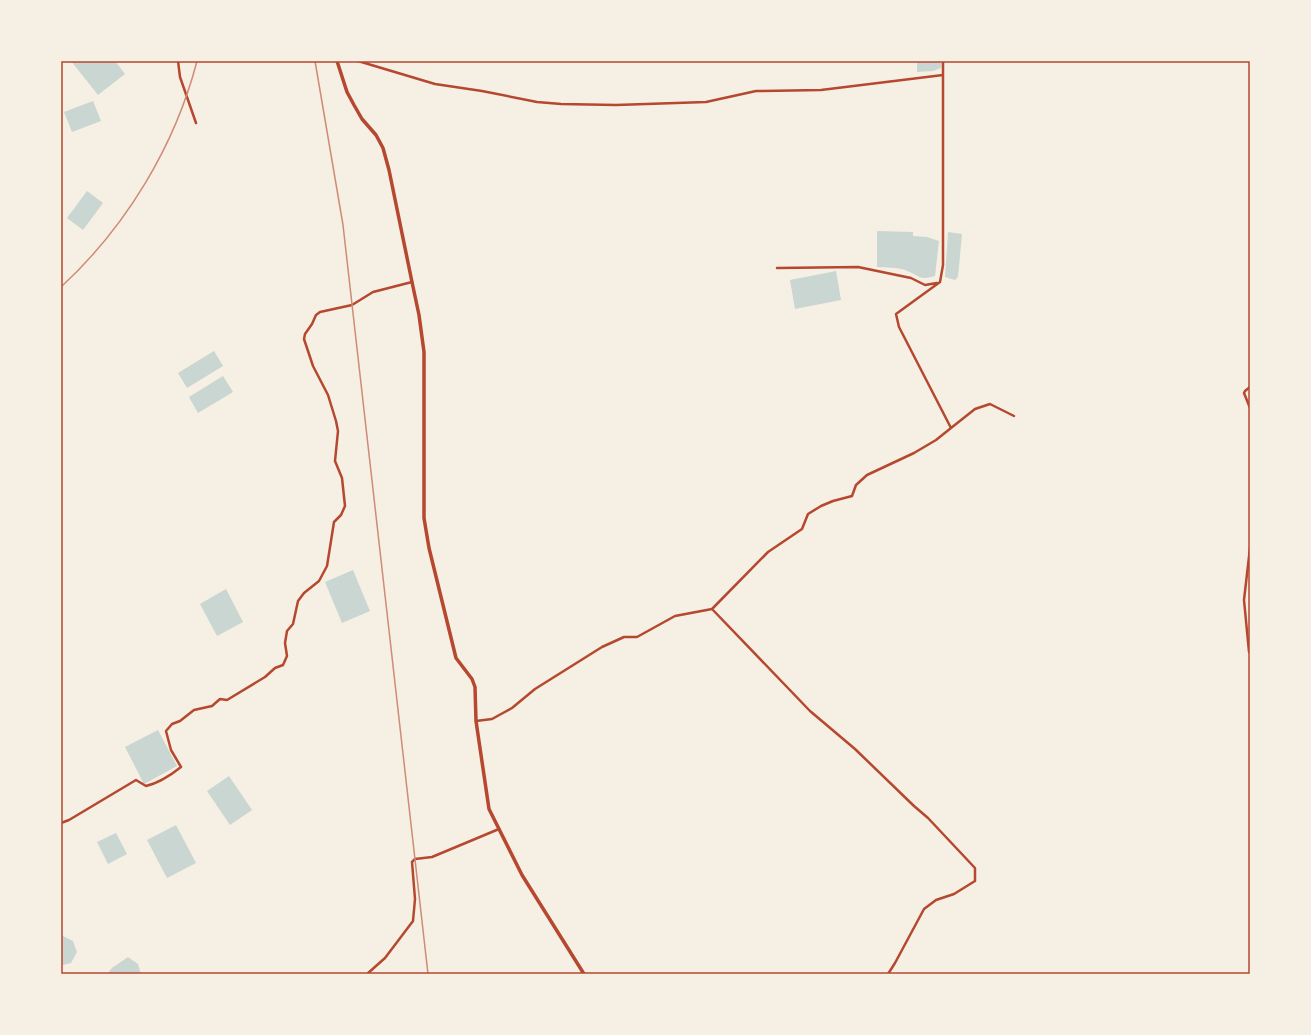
<svg xmlns="http://www.w3.org/2000/svg" width="1311" height="1035" font-family="'IBM Plex Sans',sans-serif">
  <style>
    .water { fill: #c9d6d2 }
    .lines { fill: none; stroke-linecap: round; stroke-linejoin: round }
    .minor { stroke: #b5482f; stroke-width: 2.5 }
    .secondary { stroke: #b5482f; stroke-width: 3.5 }
    .rail { stroke: #cf8b77; stroke-width: 1.5 }
    .neatline { fill: none; stroke: #b5482f; stroke-width: 1.5 }
  </style>
  <rect width="100%" height="100%" fill="#f6efe4"/>
  <path class="water" d="M71,61H115L125,74L98,95Z
    M917,61H942L941,68L933,71L917,72Z
    M93,101L101,121L72,132L64,112Z
    M87,191L103,203L83,230L67,218Z
    M877,231L913,232V236L927,237L939,241L935,276C918,281 919,275 905,270C897,267 886,268 877,267Z
    M948,232L962,234L958,277L955,280L945,277Z
    M836,271L841,300L795,309L790,280Z
    M214,351L223,366L187,388L178,373Z
    M223,376L233,392L198,413L189,397Z
    M353,570L370,611L342,623L325,582Z
    M226,589L243,622L217,636L200,604Z
    M158,730L177,766L144,784L125,747Z
    M229,776L252,810L230,825L207,791Z
    M176,825L196,863L167,878L147,840Z
    M116,833L127,854L108,864L97,842Z
    M61,935L73,941L77,952L71,963L63,965L61,964Z
    M128,957L138,964L141,974H107L112,968Z"/>
  <g class="lines">
    <path class="minor" d="M178,61L180,77L196,123
      M358,61L435,84L482,91L537,102L561,104L616,105L706,102L756,91L821,90L943,75
      M943,61V265L940,282L896,314L899,327L951,428L975,409L990,404L1014,416
      M777,268L858,267L911,278L925,285L937,283
      M1250,387L1245,391L1244,393L1250,408
      M712,609L810,711L855,749L914,806L928,818L975,868V881L954,894L936,900L924,909L895,963L888,974
      M1249,652L1244,600L1250,548
      M476,721L492,719L512,708L535,689L602,647L624,637H637L675,616L712,609L768,552L802,529L808,514L821,506L833,501L852,496L856,485L867,475L914,453L936,440L951,428
      M61,823L69,820L136,780L146,786C159,783 171,775 181,767L171,750L166,731L172,724L180,721L194,710L212,706L220,699L227,700L265,677L275,668L283,665L287,656L285,643L287,631L293,624L298,601L304,593L319,581L327,566L334,522L341,515L345,506L342,478L335,461L338,431L336,421L328,395L313,366L304,339L305,334L312,324L316,315L320,312L352,305L373,292L412,282
      M367,974L385,958L413,921L415,899L412,862L415,859L432,857L499,829"/>
    <path class="secondary" d="M337,61L347,92L354,105L362,119L376,135L383,148L389,170L412,282L419,315L424,352V518L429,548L456,658L472,679L475,687L476,721L489,809L522,875L584,974"/>
    <path class="rail" d="M315,61L343,225L428,974
      M61,287C126,227 175,146 197,61"/>
  </g>
  <rect width="1311" height="1035" fill="none" stroke="#f6efe4" stroke-width="124"/>
  <rect x="62" y="62" width="1187" height="911" class="neatline"/>
</svg>
